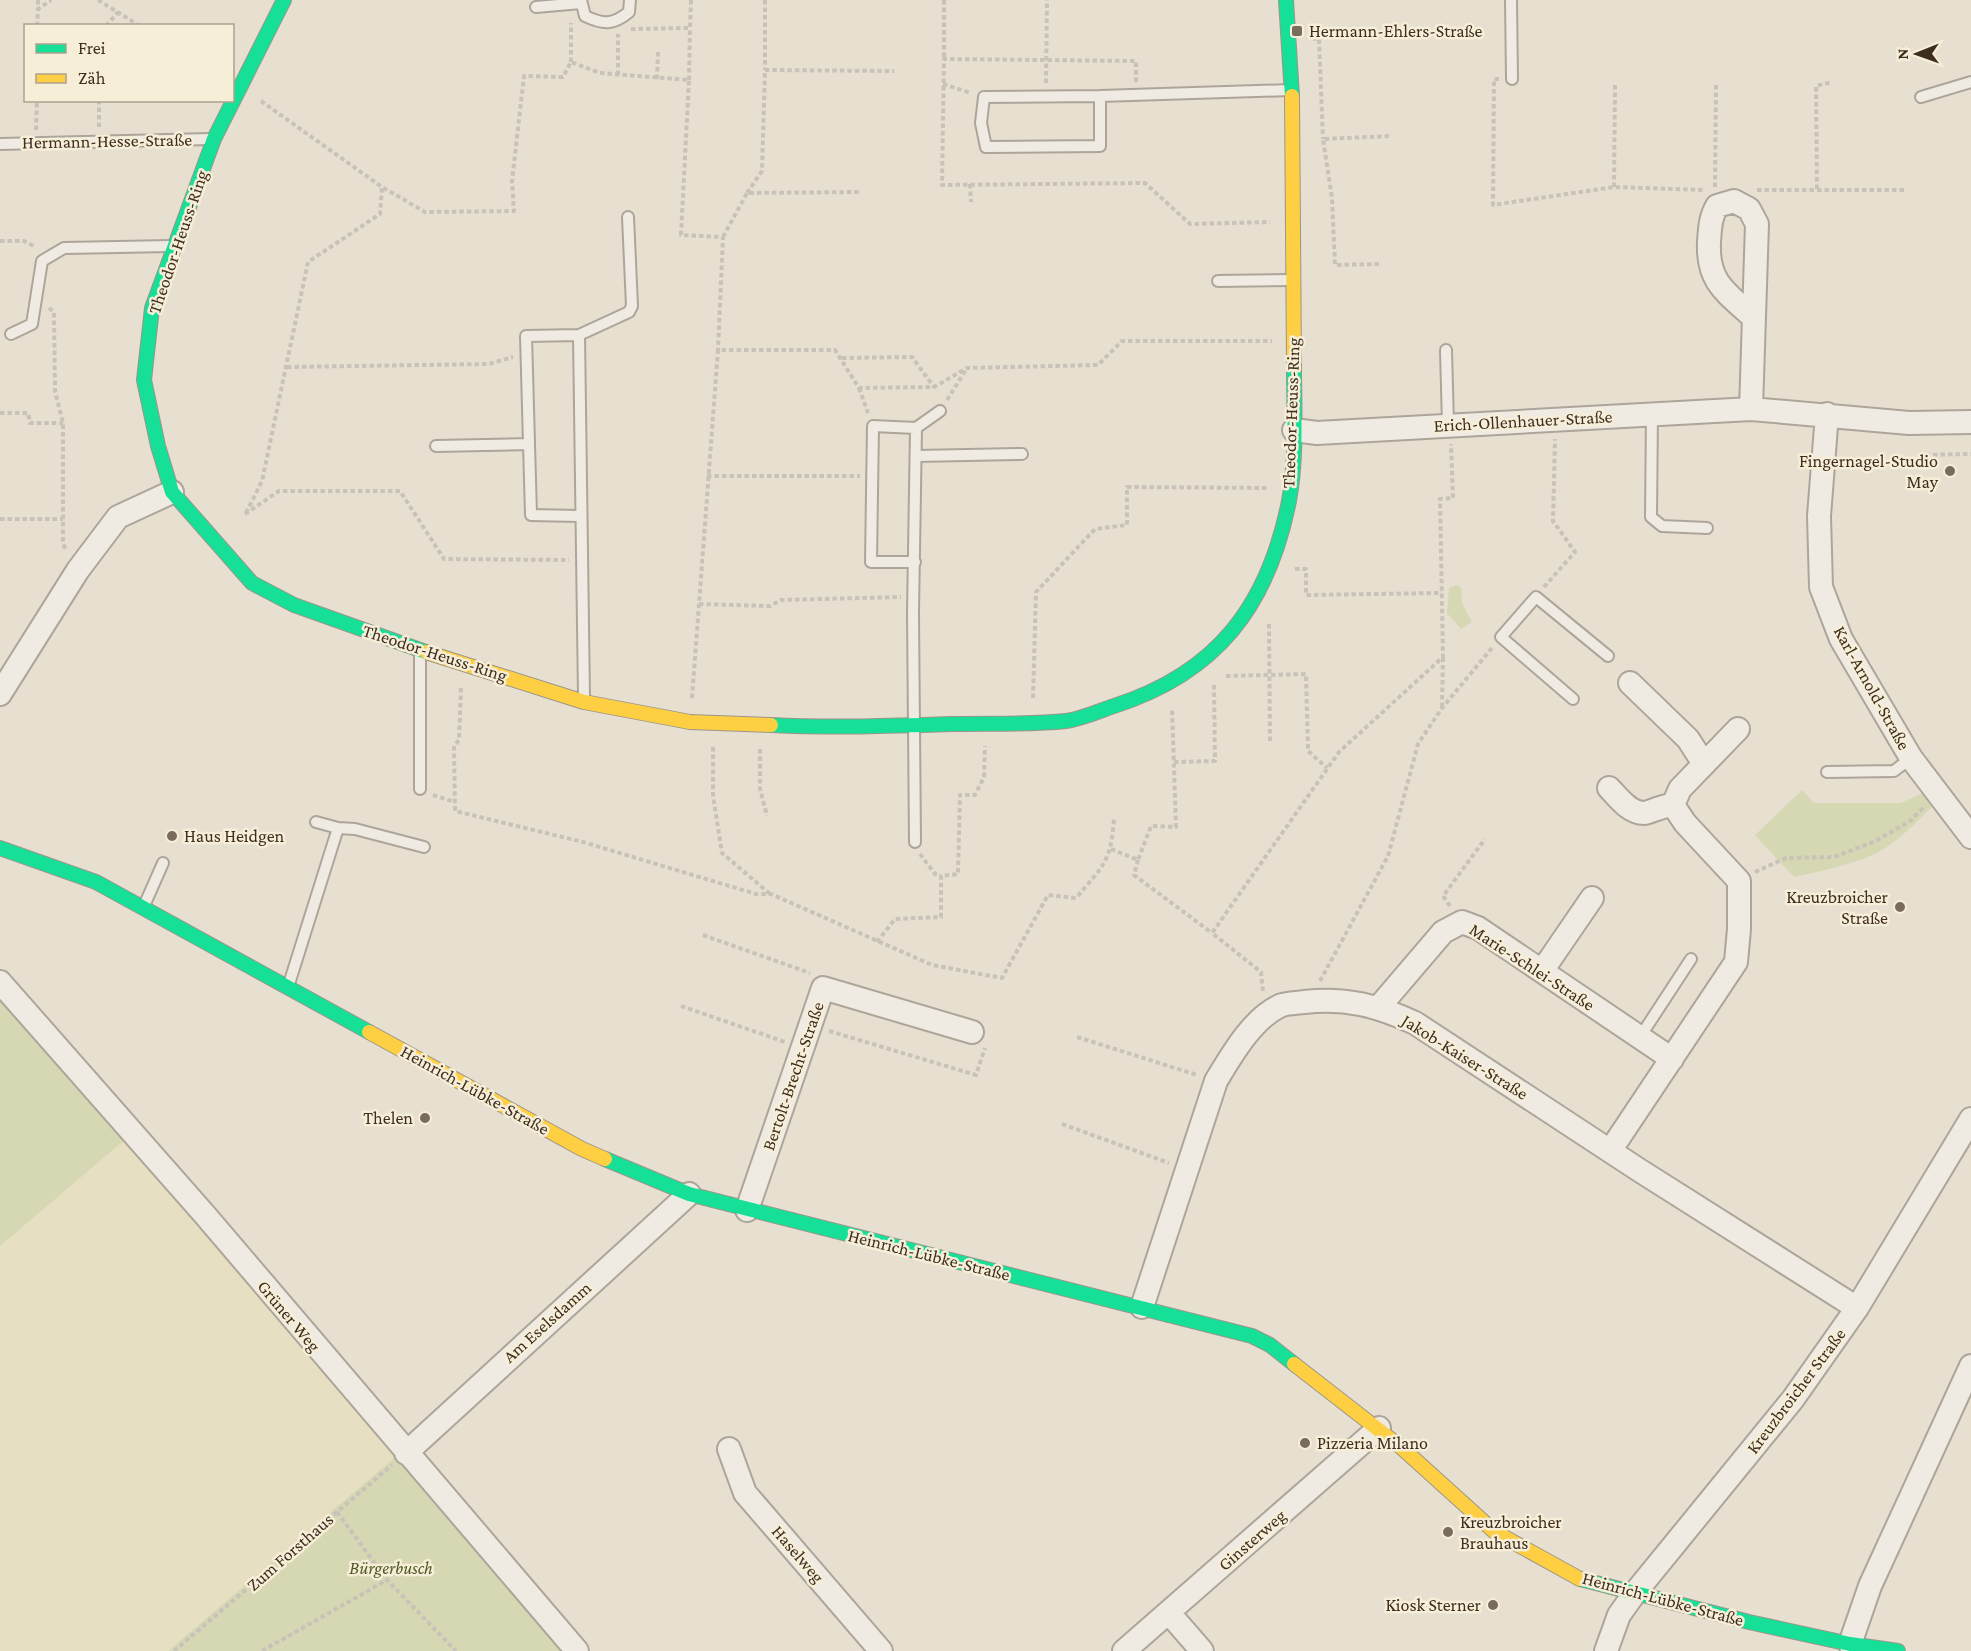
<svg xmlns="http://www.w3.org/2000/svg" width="1971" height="1651" font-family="'Crimson Pro',serif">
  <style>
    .farmland { fill: #e6dfc2 }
    .green { fill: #d6d7b3 }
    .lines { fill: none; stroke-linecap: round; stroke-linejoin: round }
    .lane-casing { stroke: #ada599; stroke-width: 14 }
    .street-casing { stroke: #ada599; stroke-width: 26 }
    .fast-casing { stroke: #9c958a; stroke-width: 16 }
    .slow-casing { stroke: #9c958a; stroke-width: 16 }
    .path { stroke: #c8c2b9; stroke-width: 4; stroke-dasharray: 4.5 3; stroke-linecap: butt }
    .lane { stroke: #efebe3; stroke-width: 10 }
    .street { stroke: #efebe3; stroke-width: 22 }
    .fast { stroke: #16e098; stroke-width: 14 }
    .slow { stroke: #ffcf43; stroke-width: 14 }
    .poi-dot { fill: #786c5e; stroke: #f7eed8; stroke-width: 2 }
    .labels { text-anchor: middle; stroke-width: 5; stroke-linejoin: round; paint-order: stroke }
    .poi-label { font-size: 18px; fill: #3d2e20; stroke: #f7eed8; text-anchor: start }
    .street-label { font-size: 18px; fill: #3d2e20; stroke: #f7eed8 }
    .park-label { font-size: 18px; font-style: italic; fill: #4d5a26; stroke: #f7eed8 }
  </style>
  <rect width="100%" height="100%" fill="#e7e0d1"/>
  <path class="farmland" d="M127,1138L401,1452L168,1651H0V1246Z"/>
  <path class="green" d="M1457,585L1461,588L1462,603L1472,622L1461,629L1447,613L1449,588Z
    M1933,788L1941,798C1920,818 1896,846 1868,857C1844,866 1819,872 1794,877L1755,835L1802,790L1814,803H1901Z
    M0,999L127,1138L0,1246Z
    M401,1452L570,1651H168Z"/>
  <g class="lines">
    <g class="lane-casing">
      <path id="lane" d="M581,0L585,16C604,25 613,25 629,12L630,0
        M1511,0L1512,79
        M536,7L581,3
        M1100,96L984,97L981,123L986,147L1100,146V96L1290,90
        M1921,97L1971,82
        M0,144L210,139
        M1218,281L1292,280
        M11,334L32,324L42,261L64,248L171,246
        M579,335L629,312L632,306L628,217
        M1446,350L1448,425
        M1652,414L1651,517L1662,526L1707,528
        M436,446L529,444
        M916,456L1022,454
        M579,516L531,515L526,336L579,335L584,697
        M915,562H871L873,426L916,428
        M1573,699L1501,637L1536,597L1608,656
        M1827,772L1894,771L1911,758
        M420,789V653
        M338,828L355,829L424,847
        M915,842L913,613L916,428L940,411
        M144,906L163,863
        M289,984L338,828L316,822
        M1640,1037L1691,959"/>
    </g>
    <g class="street-casing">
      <path id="street" d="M1751,409L1757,224L1749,209L1734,201L1717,206C1710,218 1710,229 1709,242C1707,283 1727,293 1754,318
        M1827,414L1819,516L1821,587L1841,639L1911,758L1971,837
        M1294,430L1317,433L1751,409L1909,423L1971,422
        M1630,683L1688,739L1704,764
        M0,694L78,570L118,517L172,492
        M1609,788C1618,797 1629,813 1644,813C1651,812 1661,806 1673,805
        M1542,971L1592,898
        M0,982L205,1215L577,1651
        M1379,1007L1443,932L1462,922L1478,928L1672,1059
        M1610,1151L1736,962L1739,929V881L1685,823L1673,805L1680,789L1738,729
        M747,1210L823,988L972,1032
        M1142,1307L1216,1081C1231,1056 1253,1017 1282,1005C1288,1003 1298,1003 1304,1002C1346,997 1378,1006 1415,1023L1639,1170L1857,1308
        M729,1449L745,1493L881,1651
        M406,1453L689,1194
        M1169,1613L1202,1651
        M1850,1644L1870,1586L1971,1366
        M1124,1651L1379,1428
        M1606,1651L1619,1615L1634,1594L1793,1399L1857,1308L1971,1119"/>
    </g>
    <g class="fast-casing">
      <path id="fast" d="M284,0L214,139L152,308L144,380L158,446L172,492L252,583L294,605L426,652
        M1286,0L1292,96
        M771,725C832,728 892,726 953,724C990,723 1029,725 1066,721C1082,719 1099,711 1114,706C1217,673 1268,606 1289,501C1297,457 1294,409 1294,365
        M0,848L96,882L369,1032
        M605,1159L689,1194L1252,1336L1270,1345L1294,1364
        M1580,1579L1749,1622L1850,1644L1898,1651"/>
    </g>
    <g class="slow-casing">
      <path id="slow" d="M1292,96L1294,365
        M426,652L584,702L690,722L771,725
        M369,1032L582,1149L605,1159
        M1294,1364L1402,1448L1495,1532L1580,1579"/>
    </g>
    <path class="path" d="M38,0V9L51,0
      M98,0L140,26
      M765,0V70
      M944,0V59
      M37,26L38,9
      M106,26L118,12
      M631,29L690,28L691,0
      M1313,39L1319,38L1323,139
      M571,62V23
      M618,75V34
      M657,79L658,52
      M1499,79H1494L1493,205L1614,187L1704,190
      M689,80L690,28
      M1136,82V61L944,59L942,185L1145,183L1190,224L1270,222
      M1046,83L1047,0
      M943,84L971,93
      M99,100V130
      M261,101L382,187L425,212L514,211L512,181L524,76L563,77L571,62L600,73L689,80L681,235L723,237L718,350
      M36,130L37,100
      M970,184L971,202
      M1614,187L1615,85
      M1715,187L1716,82
      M1817,189L1816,86L1832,82
      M1757,190H1904
      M747,193L762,171L765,70L894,71
      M723,237L747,193L860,192
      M0,241H24L36,247
      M1379,264L1335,265L1332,198L1323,139L1391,136
      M49,308L54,312L55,391L63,423V544L67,551
      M842,358L912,357L934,387
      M287,367L489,364L513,357
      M859,388L868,413
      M947,400L967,368
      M0,413H28L30,423H63
      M1918,455L1971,454
      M707,476H860
      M246,513L262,481L308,262L380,214L382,187
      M245,514L279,491H400L444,559L569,560
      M0,519H63
      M1295,569H1306V595L1442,593
      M1544,587L1575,552L1553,521L1555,439
      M699,604L770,606L781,600L901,597
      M1269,624L1270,741
      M1226,676L1306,674L1308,751L1327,768
      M461,688L459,740L454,746L455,811L583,842L756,894H771L932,965L1002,978L1048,895L1076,898C1103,866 1111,862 1114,819
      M692,698L718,350H835L859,388L934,387L967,368L1098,365L1122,341H1272
      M1033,698L1036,592L1095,529L1127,525V487L1268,488
      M1442,707L1443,657
      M713,747V796L722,853L770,894
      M760,749V789L767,816
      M1174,762L1215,761L1214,683
      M433,795L455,802
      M1111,849L1138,860L1151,826L1176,827L1172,708
      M920,854L935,874L941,876
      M1138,860L1134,875L1212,933
      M1755,872L1786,858L1834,857L1873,842L1909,822L1925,806
      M1450,906L1443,896L1485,839
      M703,935L810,973
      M877,942L895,919L941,917V876L958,874L960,795H975L984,777L985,746
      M1320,981L1388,856L1418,744L1442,708L1492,648
      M1263,991L1261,972L1212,933L1339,752L1443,657L1440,499L1453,498L1451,444
      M681,1006L785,1042
      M829,1031L976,1075L985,1048
      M1077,1037L1197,1075
      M1062,1124L1169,1163
      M337,1512L387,1580L456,1651
      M174,1651L392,1465
      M262,1651L387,1580"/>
    <use href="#lane" class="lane"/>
    <use href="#street" class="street"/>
    <use href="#fast" class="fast"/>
    <use href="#slow" class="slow"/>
  </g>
  <g class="poi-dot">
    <rect x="1291" y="25" width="12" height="12" rx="3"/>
    <circle cx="1950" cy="471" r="6"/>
    <circle cx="172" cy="836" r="6"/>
    <circle cx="1900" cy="907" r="6"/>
    <circle cx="425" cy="1118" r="6"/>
    <circle cx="1305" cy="1443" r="6"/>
    <circle cx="1448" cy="1532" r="6"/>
    <circle cx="1493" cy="1605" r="6"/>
  </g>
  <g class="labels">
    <g class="poi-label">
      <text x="1309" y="37">Hermann-Ehlers-Straße</text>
      <text x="1938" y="467" text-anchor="end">Fingernagel-Studio<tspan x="1938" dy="21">May</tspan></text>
      <text x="184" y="842">Haus Heidgen</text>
      <text x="1888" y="903" text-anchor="end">Kreuzbroicher<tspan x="1888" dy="21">Straße</tspan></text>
      <text x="413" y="1124" text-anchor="end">Thelen</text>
      <text x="1317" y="1449">Pizzeria Milano</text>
      <text x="1460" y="1528">Kreuzbroicher<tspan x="1460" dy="21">Brauhaus</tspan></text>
      <text x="1481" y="1611" text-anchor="end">Kiosk Sterner</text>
    </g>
    <g class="street-label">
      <text transform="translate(107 141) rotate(-1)" y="6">Hermann-Hesse-Straße</text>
      <text transform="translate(178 242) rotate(-71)" y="6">Theodor-Heuss-Ring</text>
      <text transform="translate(1291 413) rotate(-88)" y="6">Theodor-Heuss-Ring</text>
      <text transform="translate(1523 421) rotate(-3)" y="6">Erich-Ollenhauer-Straße</text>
      <text transform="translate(435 653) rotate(18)" y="6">Theodor-Heuss-Ring</text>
      <text transform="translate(1872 688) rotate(61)" y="6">Karl-Arnold-Straße</text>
      <text transform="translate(1532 967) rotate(33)" y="6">Marie-Schlei-Straße</text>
      <text transform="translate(1465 1057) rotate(32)" y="6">Jakob-Kaiser-Straße</text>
      <text transform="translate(793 1076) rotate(-71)" y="6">Bertolt-Brecht-Straße</text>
      <text transform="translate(475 1090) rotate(29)" y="6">Heinrich-Lübke-Straße</text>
      <text transform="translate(929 1255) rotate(14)" y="6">Heinrich-Lübke-Straße</text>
      <text transform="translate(289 1316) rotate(50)" y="6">Grüner Weg</text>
      <text transform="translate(547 1322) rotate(-42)" y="6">Am Eselsdamm</text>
      <text transform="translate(1796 1391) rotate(-53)" y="6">Kreuzbroicher Straße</text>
      <text transform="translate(1252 1540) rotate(-41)" y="6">Ginsterweg</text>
      <text transform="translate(290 1552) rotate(-41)" y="6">Zum Forsthaus</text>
      <text transform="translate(798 1554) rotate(49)" y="6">Haselweg</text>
      <text transform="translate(1663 1599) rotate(15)" y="6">Heinrich-Lübke-Straße</text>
    </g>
    <g class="park-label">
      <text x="391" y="1574">Bürgerbusch</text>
    </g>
  </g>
  <rect x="24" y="24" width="210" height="78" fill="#f7eed8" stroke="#ada18e" stroke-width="1.5"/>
  <rect x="36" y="44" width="30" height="9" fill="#16e098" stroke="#ada18e" stroke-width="1.5"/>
  <text x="78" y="54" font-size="18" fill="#3d2e20">Frei</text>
  <rect x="36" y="74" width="30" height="9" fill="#ffcf43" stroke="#ada18e" stroke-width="1.5"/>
  <text x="78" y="84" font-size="18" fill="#3d2e20">Zäh</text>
  <g transform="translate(1917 54) rotate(269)" stroke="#f7eed8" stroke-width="4.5" paint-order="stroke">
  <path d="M0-4.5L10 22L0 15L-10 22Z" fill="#3d2e20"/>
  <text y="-9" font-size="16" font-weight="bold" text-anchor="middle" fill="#3d2e20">N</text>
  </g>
</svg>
